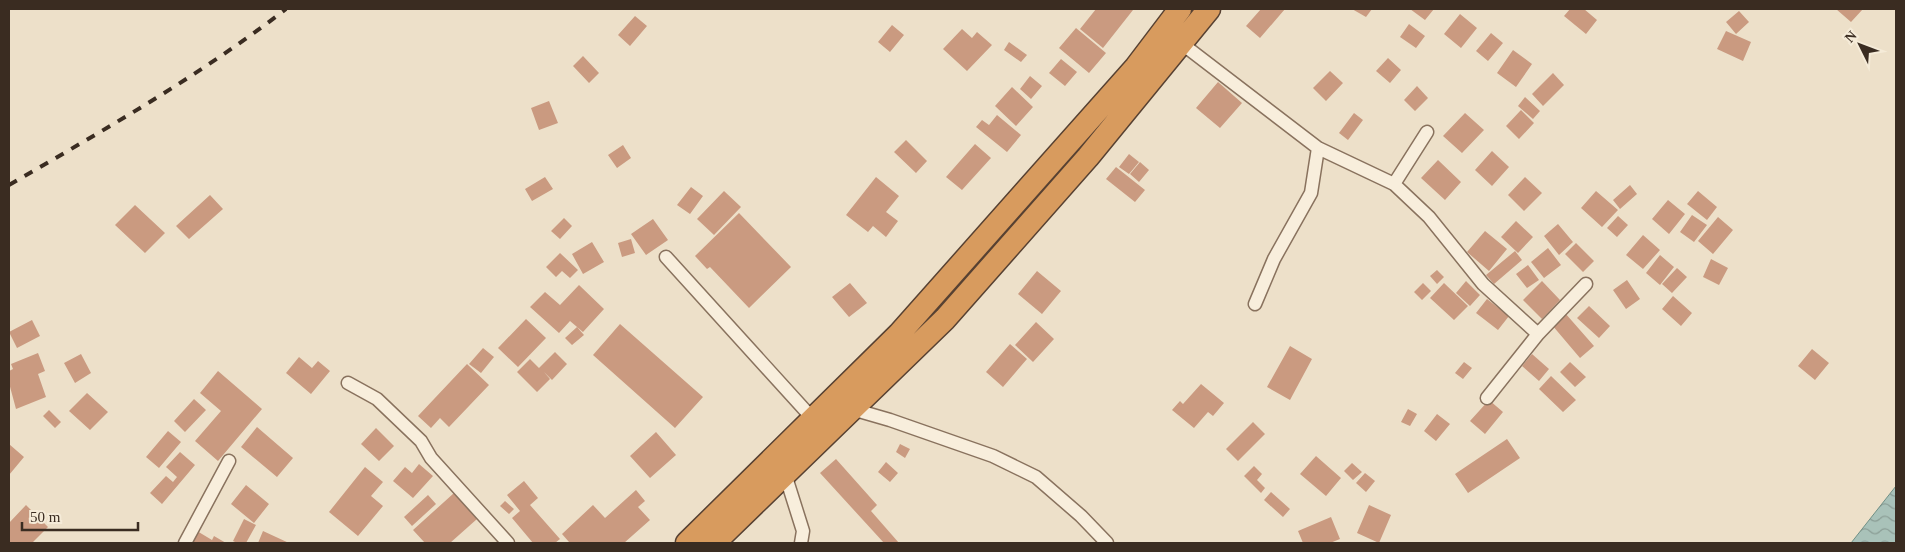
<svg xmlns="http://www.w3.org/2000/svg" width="1905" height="552" font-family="'Times New Roman',serif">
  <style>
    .water { fill: url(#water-waves); stroke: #709086 }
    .building { fill: #ca9a80 }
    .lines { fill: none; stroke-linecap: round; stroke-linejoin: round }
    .street-casing { stroke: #89725e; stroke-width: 15 }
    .highway-casing { stroke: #574132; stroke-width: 25 }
    .street { stroke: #f8eedc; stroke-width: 12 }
    .highway { stroke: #d89b5e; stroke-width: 22 }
    .rail { stroke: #3a2c21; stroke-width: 4; stroke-dasharray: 9 9; stroke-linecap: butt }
  </style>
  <defs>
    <pattern id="water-waves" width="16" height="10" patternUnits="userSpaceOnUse" patternTransform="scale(1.25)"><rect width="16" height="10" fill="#a9c2b9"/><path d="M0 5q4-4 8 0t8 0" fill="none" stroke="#8b9e96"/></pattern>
  </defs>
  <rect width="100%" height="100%" fill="#ede0c9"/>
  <path class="water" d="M1896,486V543H1851Z"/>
  <path class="building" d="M1096,9L1133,10L1103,48L1080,29Z
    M1261,9H1285L1260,38L1246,26Z
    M1352,9H1372L1366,17Z
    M1410,9H1434L1425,20Z
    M1570,9H1584L1597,20L1586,34L1564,16Z
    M1836,9H1863L1851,22Z
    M1739,11L1749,22L1736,34L1726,22Z
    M1460,14L1477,28L1461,48L1444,34Z
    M635,16L647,26L630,46L618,35Z
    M1409,24L1425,36L1416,48L1400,37Z
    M892,25L904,35L890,52L878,42Z
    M1076,28L1106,53L1089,73L1059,48Z
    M962,29L972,38L977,32L992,45L967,71L943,49Z
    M1726,31L1751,42L1743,61L1717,49Z
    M1491,33L1503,43L1488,61L1476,51Z
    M1009,42L1027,55L1021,62L1004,50Z
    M1513,50L1532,64L1516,87L1497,73Z
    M583,56L599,73L589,83L573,66Z
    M1388,58L1401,70L1390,83L1376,71Z
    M1061,59L1077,72L1065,86L1049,73Z
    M1330,71L1343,83L1326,101L1313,88Z
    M1553,73L1564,85L1543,106L1532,94Z
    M1030,76L1042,86L1031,99L1020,89Z
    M1218,82L1242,103L1220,128L1196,108Z
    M1417,86L1428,98L1415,111L1404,100Z
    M1012,87L1033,107L1016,126L995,106Z
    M1525,97L1540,111L1533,119L1518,106Z
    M549,101L558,123L539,130L531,108Z
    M1521,110L1534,123L1519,139L1506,126Z
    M1354,113L1363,120L1348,140L1339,133Z
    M1465,113L1484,130L1462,153L1443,136Z
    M997,115L1021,135L1007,152L976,127L982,120L989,125Z
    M906,140L927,161L916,173L894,152Z
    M975,144L991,158L962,190L946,177Z
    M623,145L631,158L617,168L608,155Z
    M1492,151L1509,167L1492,186L1475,170Z
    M1129,154L1139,162L1129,174L1119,167Z
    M1438,160L1461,182L1445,200L1421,178Z
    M1140,162L1149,170L1139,182L1130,174Z
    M1116,167L1145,190L1135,202L1106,179Z
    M545,177L553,189L532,201L525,189Z
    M876,177L899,196L886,212L898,221L886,237L873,226L868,232L846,215Z
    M1525,177L1542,193L1524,211L1508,195Z
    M1630,185L1637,194L1620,209L1613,200Z
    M691,187L703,196L690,214L677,205Z
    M724,191L741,207L714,235L697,219Z
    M1596,191L1618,210L1602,227L1581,208Z
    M1698,191L1717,207L1707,220L1687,204Z
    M210,195L223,209L189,239L176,226Z
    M1668,200L1685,214L1669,234L1652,219Z
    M135,205L165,233L145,253L115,225Z
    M739,213L791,267L749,308L710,267L707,269L695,256Z
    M1692,215L1707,225L1694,242L1680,232Z
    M1618,216L1628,225L1617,237L1607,228Z
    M1718,217L1733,230L1713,254L1698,241Z
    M564,218L572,226L560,239L551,231Z
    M653,219L668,240L646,255L631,234Z
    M1516,221L1533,237L1518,253L1501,237Z
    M1558,224L1573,242L1559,255L1544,236Z
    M1485,231L1507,249L1489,271L1467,252Z
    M1643,235L1660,250L1643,269L1626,255Z
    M631,239L635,253L622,257L618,243Z
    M592,242L604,262L583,274L572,254Z
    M1576,243L1594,261L1583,272L1565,254Z
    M1548,248L1561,265L1544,278L1531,262Z
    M1515,251L1522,260L1494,284L1486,275Z
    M560,253L578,270L570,278L562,271L556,277L546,267Z
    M1660,255L1674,267L1660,285L1646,273Z
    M1711,259L1728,268L1719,285L1703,277Z
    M1528,265L1539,280L1527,288L1516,274Z
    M1677,268L1687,277L1672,293L1662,284Z
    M1437,270L1444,277L1437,284L1430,276Z
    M1037,271L1061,291L1042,314L1018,294Z
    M1627,280L1640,299L1626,309L1613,290Z
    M1466,281L1480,295L1470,306L1456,293Z
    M1542,281L1560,300L1542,319L1523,300Z
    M850,283L867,303L849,317L832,297Z
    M1423,283L1431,291L1422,300L1414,292Z
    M1444,283L1468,306L1454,320L1430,298Z
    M579,285L604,309L583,332L570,321L559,333L530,307L545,292L560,305Z
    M1673,296L1692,313L1681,326L1662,309Z
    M1487,299L1509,316L1498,330L1476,313Z
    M1589,306L1610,326L1599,338L1577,318Z
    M1565,313L1594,346L1580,358L1552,325Z
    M526,319L546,338L518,367L498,348Z
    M32,320L40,336L17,348L9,332Z
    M1036,322L1054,339L1033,362L1015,345Z
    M620,324L703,397L675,428L593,355Z
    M577,327L584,335L572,345L565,338Z
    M1010,344L1027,359L1003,387L986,372Z
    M1290,346L1312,359L1290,400L1267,387Z
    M483,348L494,357L481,373L469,364Z
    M1812,349L1829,363L1815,380L1798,366Z
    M555,352L567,364L552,380L544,372L550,379L537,392L517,372L530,359L539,368Z
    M38,353L45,371L38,374L46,397L16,409L9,383V371L13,369L11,364Z
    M81,354L91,373L75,383L64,363Z
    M1532,354L1549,369L1539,381L1522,366Z
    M299,357L312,368L318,361L330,371L311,394L286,373Z
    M1464,362L1472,368L1463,379L1455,373Z
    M1570,362L1586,377L1575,387L1560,372Z
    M467,364L489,385L449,427L440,418L431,428L418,416Z
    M218,371L262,409L218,461L195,441L221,411L200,393Z
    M1551,376L1576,400L1563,412L1539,389Z
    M1201,384L1224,403L1213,416L1208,412L1194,428L1172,410L1180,401L1183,404Z
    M87,393L108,412L90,430L69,411Z
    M194,399L206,410L185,432L174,421Z
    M1489,400L1503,412L1485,434L1470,421Z
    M1408,409L1417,414L1410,426L1401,422Z
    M49,410L61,422L55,428L43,416Z
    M1437,414L1450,424L1436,441L1424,431Z
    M1253,422L1265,434L1238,461L1226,449Z
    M257,427L293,458L277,477L241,447Z
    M376,428L394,446L379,461L361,444Z
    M168,431L181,442L159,468L146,457Z
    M656,432L676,455L650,478L630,456Z
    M1507,439L1520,458L1468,493L1455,474Z
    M9,444L24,457L9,475Z
    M900,444L910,449L905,458L896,452Z
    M180,452L195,465L162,504L150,493L166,476L173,482L177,477L166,467Z
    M1316,456L1341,478L1326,496L1300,474Z
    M836,459L877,505L871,511L899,543H884L820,473Z
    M886,462L898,473L890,482L878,472Z
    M1352,463L1362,472L1353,480L1344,471Z
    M419,464L433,476L413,498L393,481L405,467L412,473Z
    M1254,466L1262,474L1257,480L1265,488L1261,493L1244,476Z
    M365,467L383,482L371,496L383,506L358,536L329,512Z
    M1365,473L1375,481L1366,492L1356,483Z
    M524,481L538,498L530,505L560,539L555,543H533L512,518L520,511L507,495Z
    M246,485L269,504L254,523L231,504Z
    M636,490L645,501L638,507L650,520L624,543H568L569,542L562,534L593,505L605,518Z
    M1271,492L1290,509L1283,517L1264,500Z
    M454,493L477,519L450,543H425L413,530Z
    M428,495L436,504L412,526L404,517Z
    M505,501L514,509L509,514L500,506Z
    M26,505L48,527L32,543H9V523Z
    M1369,505L1391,515L1379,543L1357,533Z
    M1331,517L1340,539L1330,543H1303L1298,531Z
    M244,519L256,525L246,543H237L233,541Z
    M197,531L212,540L214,536L226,543H190Z
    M263,531L289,543H258Z"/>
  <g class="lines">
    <g class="street-casing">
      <path id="street" d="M1181,43L1318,148L1394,184L1429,217L1483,284L1538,334
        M1394,184L1427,132
        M666,257L813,419
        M1255,304L1274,259L1311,193L1318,148
        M348,383L377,399L421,441L431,458L508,543
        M1487,398L1538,334L1586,284
        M852,409L890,420L993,456L1036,477L1081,516L1107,543
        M785,474L803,531L801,543
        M185,543L229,461"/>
    </g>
    <g class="highway-casing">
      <path id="highway" d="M687,543L899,334L1136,67L1180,9
        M714,543L945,319L1088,157L1209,9"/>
    </g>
    <use href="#street" class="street"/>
    <use href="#highway" class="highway"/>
    <path class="rail" d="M9,185C104,130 199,76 286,9"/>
  </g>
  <rect width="1905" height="552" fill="none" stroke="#3a2c21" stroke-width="20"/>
  <g transform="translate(1860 45) rotate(312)" stroke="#f5ebd8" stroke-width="4" paint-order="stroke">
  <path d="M0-4L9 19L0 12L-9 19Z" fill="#3a2c21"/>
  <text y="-8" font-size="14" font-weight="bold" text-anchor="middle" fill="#3a2c21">N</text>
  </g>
  <path d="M22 522v8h116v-8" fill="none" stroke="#3a2c21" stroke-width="2.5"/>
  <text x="30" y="522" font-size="15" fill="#3a2c21" stroke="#f5ebd8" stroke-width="4" paint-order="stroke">50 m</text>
</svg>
